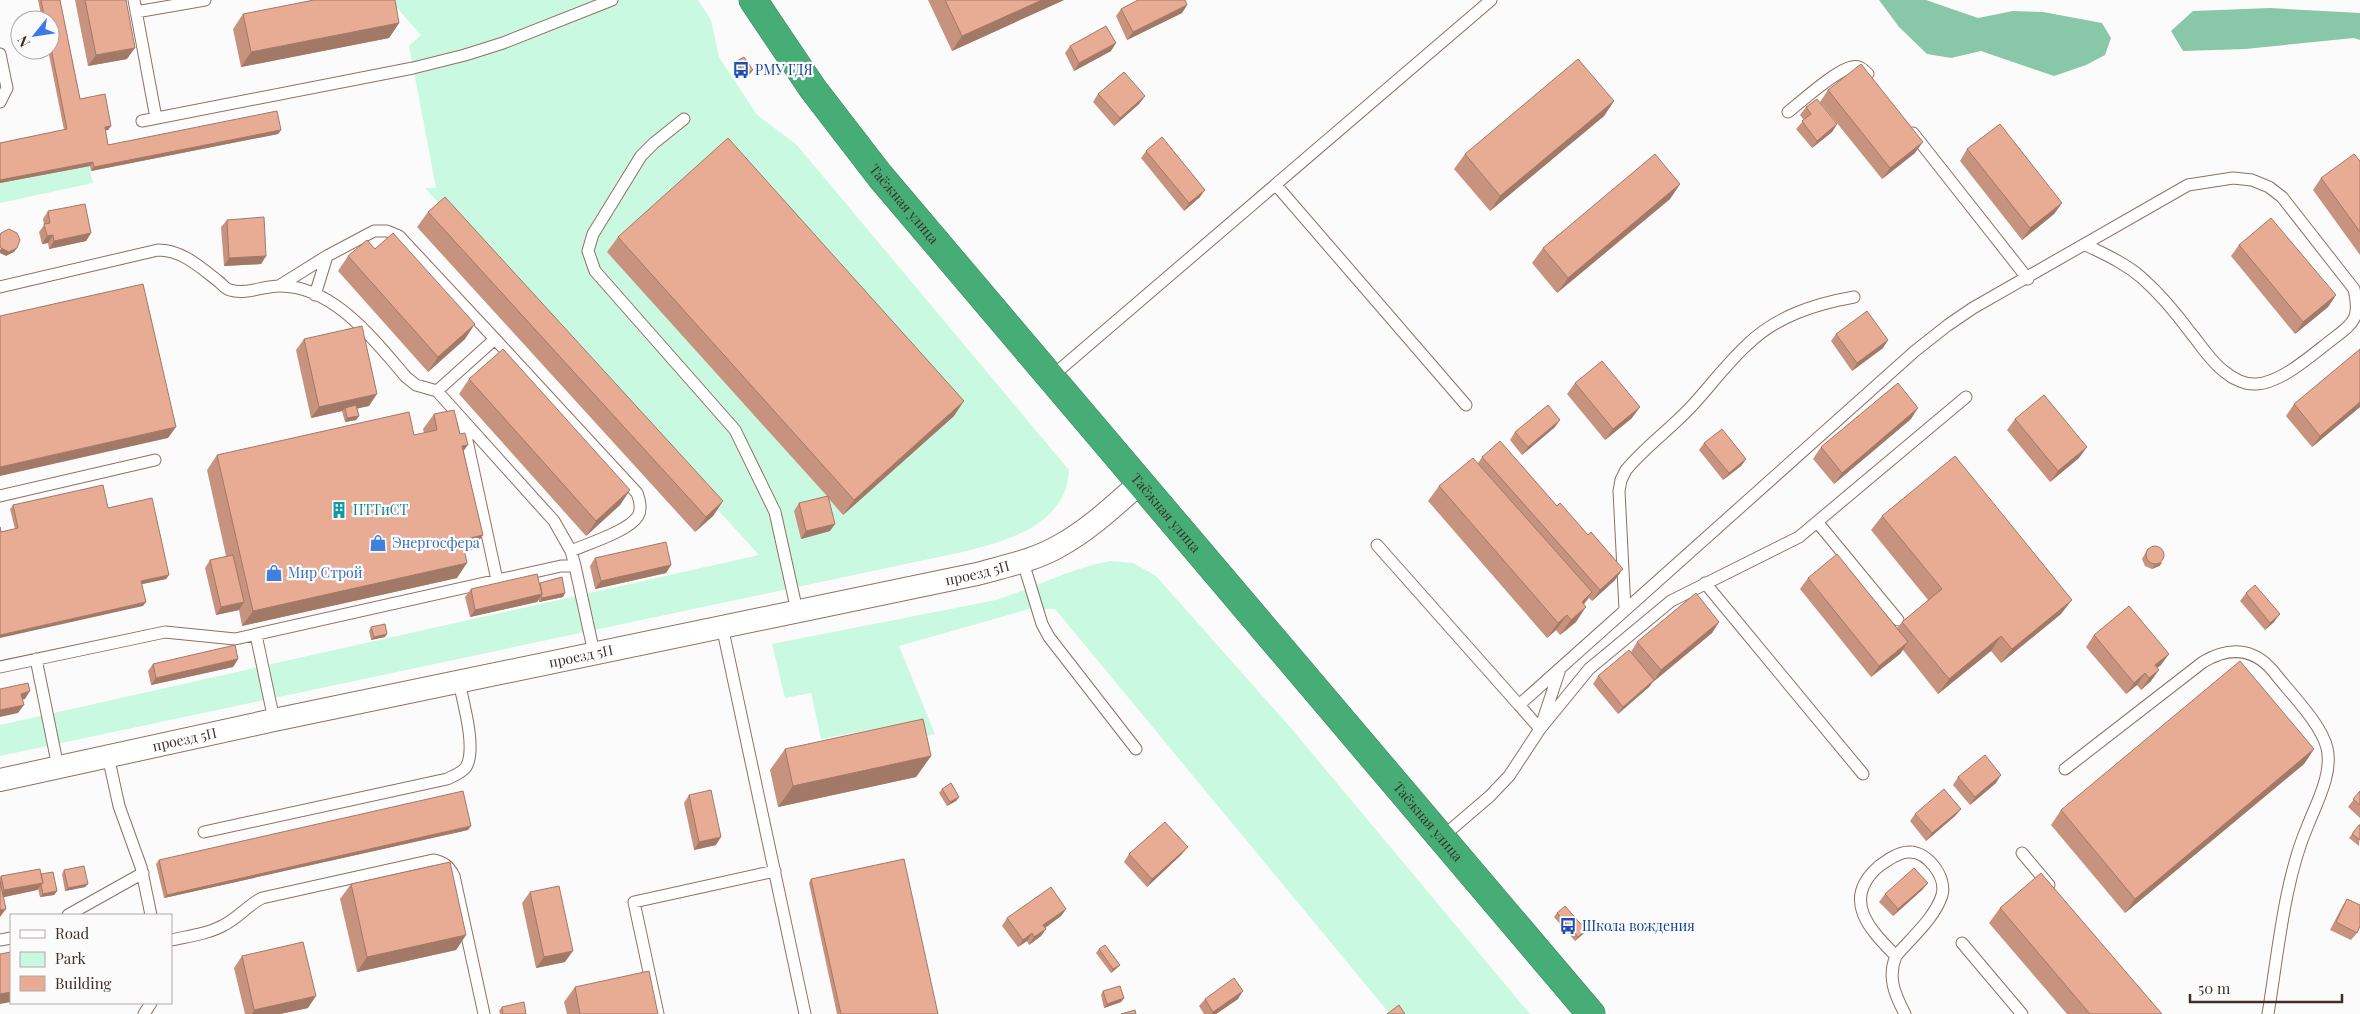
<svg xmlns="http://www.w3.org/2000/svg" width="2360" height="1014" font-family="'Playfair Display',serif">
  <style>
    .green { fill: #c9f9e0 }
    .forest { fill: #88c7a8 }
    .lines { fill: none; stroke-linecap: round; stroke-linejoin: round }
    .lane-casing { stroke: #916f61; stroke-width: 13 }
    .street-casing { stroke: #916f61; stroke-width: 24 }
    .highway-casing { stroke: #43815c; stroke-width: 29 }
    .lane { stroke: #fff; stroke-width: 11 }
    .street { stroke: #fff; stroke-width: 22 }
    .highway { stroke: #46ad77; stroke-width: 28 }
    .wall { fill: #c8937e }
    .shaded-wall { fill: #a27867 }
    .building { fill: #e8ab93; stroke: #a27867 }
    .labels { text-anchor: middle; stroke-width: 4.5; stroke-linejoin: round; paint-order: stroke }
    .transit-label { font-size: 14px; fill: #164399; stroke: #fbfbfb; text-anchor: start }
    .street-label { font-size: 14px; fill: #3e2f29; stroke: #fbfbfb }
    .culture-label { font-size: 14px; fill: #0d838f; stroke: #fbfbfb; text-anchor: start }
    .shop-label { font-size: 14px; fill: #366cbe; stroke: #fbfbfb; text-anchor: start }
  </style>
  <rect width="100%" height="100%" fill="#fbfbfb"/>
  <path class="green" d="M390,0H698L711,20L719,57L757,115L796,144L1069,470C1066,524 1012,539 967,551L0,756V725L759,555L425,188H436L409,46L421,35Z
    M89,166L93,183L0,203V183Z
    M1111,561L1133,563L1156,576L1290,727L1530,1014H1390L1055,609H1029L899,646L935,734L908,740L885,727L821,739L811,693L785,698L772,644L996,600C1034,588 1071,568 1111,561Z"/>
  <path class="forest" d="M1879,0H1926L1978,18L2013,11L2043,12L2102,23L2111,38L2105,55L2086,65L2054,76L1981,51L1951,58L1927,54L1899,27Z
    M2270,8L2360,13V40L2354,38L2245,49L2183,51L2171,31L2193,11Z"/>
  <g class="lines">
    <g class="lane-casing">
      <path id="lane" d="M134,0L156,118
        M136,12L205,0
        M0,54L7,88L0,102
        M1788,112C1802,101 1836,70 1852,67C1859,65 1863,69 1868,74
        M684,119L654,143L641,156L593,234L588,251L595,271L735,430L775,512L797,611
        M142,121L413,68L465,55L503,43L612,0
        M1913,133L2028,279
        M1276,185L1466,405
        M279,286L327,256L374,231H387L399,236L495,339L437,391
        M0,287L158,250C182,250 200,267 218,281C222,284 225,289 230,290C246,295 263,286 279,286C333,285 375,341 406,377L416,385L437,391L554,521L571,551L575,566
        M315,295L327,256
        M495,339L637,493C640,501 642,509 638,516C629,531 587,544 571,551
        M1051,377L1491,0
        M463,422L497,580
        M0,496L155,460
        M1818,523L1898,620
        M1377,545L1519,705
        M1023,562L1042,624L1049,637L1136,749
        M1705,583L1863,774
        M1625,610L1619,491L1621,480L1626,470C1645,447 1669,430 1689,409C1709,388 1726,364 1748,344C1777,316 1815,304 1854,297
        M722,626L805,1014
        M256,635L274,720
        M36,659L58,767
        M0,667L165,632L235,639L561,566H575L594,653
        M1543,720L1560,669
        M1540,729L1589,669L1671,601L1799,537L1966,397
        M108,756L119,806L141,867L151,915
        M2065,769L2203,662C2228,647 2253,647 2273,671C2289,692 2321,723 2327,748C2333,773 2317,802 2308,825C2284,880 2278,954 2268,1014
        M204,832L447,779C453,776 462,773 466,767C477,749 463,702 459,682
        M1441,838L1490,796L1509,776L1540,729L1519,705L1915,351L1948,325L1973,308L2188,185L2233,178L2252,180L2269,187L2282,197L2354,289C2360,316 2356,322 2334,338C2314,353 2282,383 2256,384C2246,385 2233,379 2225,372C2211,362 2201,345 2190,332C2176,313 2160,294 2142,278C2125,263 2106,255 2086,245
        M2022,853L2049,885
        M68,915L143,873
        M0,940L11,938
        M171,940C189,936 208,934 224,925C238,918 248,905 262,898L433,860C444,862 449,866 454,876L484,1014
        M1962,943L2022,1014
        M1896,956C1870,930 1841,900 1878,867C1886,861 1898,852 1909,852C1927,851 1947,877 1942,895C1935,918 1911,938 1896,956C1887,977 1895,995 1905,1014
        M144,1014L151,1003
        M658,1014L634,902L775,871"/>
    </g>
    <g class="street-casing">
      <g id="street">
        <path id="s1" d="M0,780L274,720L977,574C1006,566 1036,560 1061,545C1090,529 1115,505 1140,483"/>
      </g>
    </g>
    <g class="highway-casing">
      <g id="highway">
        <path id="s2" d="M753,0L813,89L880,176L1591,1014"/>
      </g>
    </g>
    <use href="#lane" class="lane"/>
    <use href="#street" class="street"/>
    <use href="#highway" class="highway"/>
  </g>
  <path class="wall" d="M38,0H60L80,99L111,126L108,130H105L108,145L281,130L278,134L91,171L90,166L0,183V143L64,130L48,50H50V20H42Z
    M75,0H126L127,59L88,66Z
    M928,0H1064L952,51Z
    M1187,5L1182,13L1127,40L1116,16L1121,9Z
    M243,14L399,23L389,38L241,67L233,29Z
    M1070,46L1111,51L1074,71L1065,53Z
    M737,61L750,74L743,78L734,65Z
    M1828,90L1915,153L1882,179L1820,102Z
    M1098,94L1145,96L1139,104L1114,126L1093,102Z
    M1614,101L1604,116L1490,211L1454,169L1465,154Z
    M1806,107L1837,124L1832,132L1812,148L1796,129L1804,120L1800,115Z
    M1967,149L2062,203L2054,214L2022,240L1960,161Z
    M1146,151L1200,197L1184,211L1141,158Z
    M2360,161V255L2313,190L2321,178Z
    M1680,184L1670,199L1557,293L1532,263L1543,248Z
    M48,211L91,233L86,241L49,249L48,243L42,244L39,232L44,225L43,219Z
    M428,212L723,501L713,516L695,532L417,227Z
    M227,220L266,256L261,264L224,266L221,227Z
    M618,237L954,416L843,515L829,499L830,531L801,539L794,511L799,503L827,496L607,252Z
    M2239,245L2336,295L2328,307L2295,334L2231,256Z
    M348,256L465,339L428,372L338,271Z
    M1836,334L1883,348L1852,371L1831,341Z
    M304,339L369,406L357,408L359,416L356,420L345,422L342,411L311,418L296,350Z
    M469,379L630,490L620,505L586,536L459,394Z
    M1575,383L1632,418L1605,440L1567,394Z
    M2294,404L2360,407L2312,447L2286,416Z
    M434,414L463,451L483,535L472,550L465,552L457,578L242,626L239,610L216,615L205,568L210,560L226,556L207,470L217,455L414,435L424,433L423,429Z
    M1911,419L1834,484L1813,459L1821,447Z
    M2015,419L2079,458L2050,482L2007,430Z
    M1555,427L1522,455L1510,440L1515,432Z
    M1704,443L1746,459L1741,466L1723,480L1699,450Z
    M1482,457L1615,580L1592,601L1589,598L1584,604L1576,622L1560,635L1556,630L1547,638L1428,501L1439,486L1478,463Z
    M13,505L108,508L169,575L166,579L142,584L143,606L1,532L15,529L10,509Z
    M1882,516L2061,614L2001,663L1991,651L1938,694L1903,650L1900,654L1871,677L1800,589L1808,578L1897,628L1902,622L1928,600L1871,530Z
    M2148,548L2162,563L2159,566L2152,569L2145,566L2142,559Z
    M595,558L671,565L666,573L595,589L590,566Z
    M540,583L563,597L539,602V600L537,602L470,617L465,597L471,589Z
    M2246,593L2274,622L2265,630L2240,601Z
    M1719,622L1712,633L1653,682L1649,687L1618,714L1593,684L1598,676L1631,652L1637,642Z
    M371,627L385,637L371,640L369,631Z
    M2094,635L2161,665L2158,667L2151,681L2141,690L2137,685L2126,694L2086,647Z
    M238,659L233,667L151,685L148,671L153,664Z
    M785,749L931,756L916,777L778,807L770,770Z
    M2314,749L2304,764L2125,913L2051,825L2061,810Z
    M1958,777L1996,783L1970,805L1953,785Z
    M942,789L959,797L956,801L947,806L939,793Z
    M2360,791V818L2348,807Z
    M689,795L716,845L694,850L684,803Z
    M1961,809L1955,816L1926,841L1910,821L1915,814Z
    M2359,825H2360L2359,846L2349,838Z
    M468,830L164,898L156,864L159,860Z
    M1129,854H1182L1147,887L1124,862Z
    M64,870L85,887L65,891L62,874Z
    M41,874L57,891L54,895L40,897L38,889L37,890L3,897L0,917V878L1,876Z
    M811,879L938,1014H837L809,883Z
    M1928,883L1922,890L1893,916L1879,902L1885,894Z
    M351,884L466,935L456,950L357,972L340,899Z
    M530,892L565,962L536,968L522,903Z
    M2347,899L2357,933L2351,940L2330,930L2342,907Z
    M2000,908L2162,1014H2067L1989,923Z
    M1066,909L1061,916L1045,928L1041,936L1029,945L1027,941L1018,947L1002,926L1007,918Z
    M1557,913L1586,930L1583,934L1575,941L1554,917Z
    M1099,949L1117,968L1111,973L1096,953Z
    M242,956L308,1008L280,1014H245L234,968Z
    M575,987L658,1014H567L564,1002Z
    M1103,991L1124,998L1121,1002L1104,1008L1101,995Z
    M1205,999H1238L1216,1014H1204L1199,1006Z
    M502,1007L526,1014H500L499,1011Z"/>
  <path class="shaded-wall" d="M1042,0H1064L952,51L962,36Z
    M1187,5L1182,13L1127,40L1133,32Z
    M399,23L389,38L241,67L251,52Z
    M1116,43L1111,51L1074,71L1079,63Z
    M135,48L127,59L88,66L96,55Z
    M753,70L750,74L743,78L745,74Z
    M1145,96L1139,104L1114,126L1120,118Z
    M1614,101L1604,116L1490,211L1500,196Z
    M1837,124L1832,132L1812,148L1817,141Z
    M111,126L108,130L102,131L105,127Z
    M281,130L278,134L91,171L94,167Z
    M1923,142L1915,153L1882,179L1890,168Z
    M93,162L90,166L0,183V180Z
    M1680,184L1670,199L1557,293L1568,278Z
    M1205,190L1200,197L1184,211L1189,203Z
    M2062,203L2054,214L2022,240L2030,228Z
    M91,233L86,241L49,249L54,241Z
    M53,235L48,243L42,244L47,236Z
    M1,248H17L14,252L6,256L0,253V250Z
    M266,256L261,264L224,266L229,258Z
    M2336,295L2328,307L2295,334L2303,322Z
    M475,324L465,339L428,372L438,357Z
    M1888,340L1883,348L1852,371L1857,363Z
    M377,394L369,406L346,411L345,408L342,411L311,418L319,407Z
    M964,401L954,416L843,515L854,500Z
    M2360,402V407L2312,447L2320,436Z
    M1640,407L1632,418L1605,440L1613,429Z
    M1918,408L1911,419L1834,484L1842,473Z
    M359,416L356,420L345,422L347,418Z
    M1560,420L1555,427L1522,455L1528,447Z
    M176,427L168,438L0,476V467Z
    M468,445L457,460L462,446Z
    M2087,447L2079,458L2050,482L2058,471Z
    M1746,459L1741,466L1723,480L1729,473Z
    M630,490L620,505L586,536L596,521Z
    M723,501L713,516L695,532L706,517Z
    M835,524L830,531L801,539L806,531Z
    M483,535L472,550L452,555L462,540Z
    M467,563L457,578L242,626L253,611Z
    M2162,563L2159,566L2152,569L2155,565Z
    M671,565L666,573L595,589L601,581Z
    M1623,569L1615,580L1592,601L1600,590Z
    M169,575L166,579L138,585L141,581Z
    M1592,592L1582,607V602Z
    M565,593L563,597L539,602L542,598Z
    M542,594L537,602L470,617L475,610Z
    M2072,600L2061,614L2001,663L2012,649Z
    M146,602L143,606L0,638V635Z
    M244,602L239,610L216,615L221,607Z
    M1586,607L1576,622L1560,635L1571,620Z
    M2280,614L2274,622L2265,630L2270,623Z
    M1567,615L1556,630L1547,638L1558,623Z
    M1719,622L1712,633L1653,682L1661,670Z
    M387,634L385,637L371,640L374,637Z
    M2001,636L1991,651L1938,694L1949,679Z
    M1908,642L1900,654L1871,677L1879,666Z
    M2169,654L2161,665L2147,676L2155,665Z
    M238,659L233,667L151,685L156,678Z
    M2159,670L2151,681L2141,690L2149,678Z
    M2145,673L2137,685L2126,694L2134,683Z
    M1654,680L1649,687L1618,714L1623,707Z
    M30,691L25,699L16,701L21,694Z
    M24,705L18,713L0,717V710Z
    M2314,749L2304,764L2125,913L2135,899Z
    M931,756L916,777L778,807L793,786Z
    M2001,775L1996,783L1970,805L1975,797Z
    M959,797L956,801L947,806L950,802Z
    M1961,809L1955,816L1926,841L1932,833Z
    M471,826L468,830L164,898L167,895Z
    M721,837L716,845L694,850L699,842Z
    M1188,847L1182,854L1147,887L1152,879Z
    M43,883L37,890L0,898V895L4,890Z
    M1928,883L1922,890L1893,916L1898,909Z
    M88,884L85,887L65,891L68,888Z
    M57,891L54,895L40,897L43,894Z
    M6,909L0,917V910Z
    M1066,909L1061,916L1038,933L1043,925Z
    M1046,929L1041,936L1029,945L1034,937Z
    M1586,930L1583,934L1575,941L1578,937Z
    M1032,933L1027,941L1018,947L1023,940Z
    M466,935L456,950L357,972L367,957Z
    M573,951L565,962L536,968L544,957Z
    M1120,965L1117,968L1111,973L1113,969Z
    M1243,991L1238,999L1216,1014H1211L1213,1012Z
    M11,992V1002L0,1004V994Z
    M316,996L308,1008L280,1014H252L254,1010Z
    M1124,998L1121,1002L1104,1008L1107,1004Z"/>
  <path class="building" d="M41,0H60L80,99L105,94L111,126L105,127L108,145L277,111L281,130L94,167L93,162L0,180V143L67,129L50,43V20H45Z
    M85,0H126L135,48L96,55Z
    M314,0H395L399,23L251,52L243,14Z
    M945,0H1042L962,36Z
    M1138,0H1185L1187,5L1133,32L1121,9Z
    M1106,26L1116,43L1079,63L1070,46Z
    M744,57L753,70L745,74L737,61Z
    M1578,59L1614,101L1500,196L1465,154Z
    M1861,64L1923,142L1890,168L1828,90Z
    M1124,72L1145,96L1120,118L1098,94Z
    M1817,99L1837,124L1817,141L1802,121L1811,114L1806,107Z
    M2000,124L2062,203L2030,228L1967,149Z
    M1162,137L1205,190L1189,203L1146,151Z
    M728,138L964,401L854,500L618,237Z
    M1655,154L1680,184L1568,278L1543,248Z
    M2354,154L2360,161V232L2321,178Z
    M445,197L723,501L706,517L428,212Z
    M85,204L91,233L54,241L53,235L47,236L44,224L50,223L48,211Z
    M264,217L266,256L229,258L227,220Z
    M2271,218L2336,295L2303,322L2239,245Z
    M9,229L17,233L20,240L17,248L9,252L1,248L0,245V236L1,233Z
    M393,233L475,324L438,357L348,256L367,240L375,249Z
    M143,284L176,427L0,467V316Z
    M1867,311L1888,340L1857,363L1836,334Z
    M362,326L377,394L319,407L304,339Z
    M503,349L630,490L596,521L469,379Z
    M2360,349V402L2320,436L2294,404Z
    M1602,361L1640,407L1613,429L1575,383Z
    M1898,383L1918,408L1842,473L1821,447Z
    M2044,395L2087,447L2058,471L2015,419Z
    M356,405L359,416L347,418L345,408Z
    M1548,405L1560,420L1528,447L1515,432Z
    M454,410L460,434L465,433L468,445L462,446L483,535L462,540L467,563L253,611L217,455L409,412L414,435L437,430L434,414Z
    M1722,429L1746,459L1729,473L1704,443Z
    M1500,441L1557,506L1560,503L1588,535L1591,532L1623,569L1600,590L1482,457Z
    M1955,456L2072,600L2012,649L2001,636L1949,679L1902,622L1942,589L1882,516Z
    M1473,458L1592,592L1582,602L1586,607L1571,620L1567,615L1558,623L1439,486Z
    M103,485L108,508L152,498L169,575L141,581L146,602L0,635V527L1,532L18,528L13,505Z
    M828,496L835,524L806,531L799,503Z
    M666,542L671,565L601,581L595,558Z
    M2146 555a9 9 0 1 1 18 0a9 9 0 1 1-18 0Z
    M1837,554L1908,642L1879,666L1808,578Z
    M233,555L244,602L221,607L210,560Z
    M537,574L542,594L475,610L471,589Z
    M562,577L565,593L542,598L541,596L542,594L540,583Z
    M2255,585L2280,614L2270,623L2246,593Z
    M1696,593L1719,622L1661,670L1637,642Z
    M2129,606L2169,654L2155,665L2159,670L2149,678L2145,673L2134,683L2094,635Z
    M385,624L387,634L374,637L371,627Z
    M235,645L238,659L156,678L153,664Z
    M1629,650L1654,680L1623,707L1598,676Z
    M2240,661L2314,749L2135,899L2061,810Z
    M28,683L30,691L21,694L24,705L0,710V689Z
    M923,719L931,756L793,786L785,749Z
    M1985,755L2001,775L1975,797L1958,777Z
    M951,783L959,797L950,802L942,789Z
    M1944,789L1961,809L1932,833L1915,814Z
    M711,790L721,837L699,842L689,795Z
    M463,791L471,826L167,895L159,860Z
    M2360,791V805L2353,799Z
    M1165,822L1188,847L1152,879L1129,854Z
    M2359,825H2360V840L2352,834Z
    M904,859L938,1014H841L811,879Z
    M450,862L466,935L367,957L351,884Z
    M84,866L88,884L68,888L64,870Z
    M1914,868L1928,883L1898,909L1885,894Z
    M40,869L43,883L4,890L1,876Z
    M53,872L57,891L43,894L41,885L43,883L41,874Z
    M2041,873L2162,1014H2090L2000,908Z
    M0,881L6,909L0,910Z
    M559,886L573,951L544,957L530,892Z
    M1051,887L1066,909L1043,925L1046,929L1034,937L1032,933L1023,940L1007,918Z
    M2347,899L2360,905V926L2357,933L2336,922Z
    M1565,906L1586,930L1578,937L1557,913Z
    M303,942L316,996L254,1010L242,956Z
    M1105,945L1120,965L1113,969L1099,949Z
    M11,952V992L0,994V954Z
    M649,971L658,1014H580L575,987Z
    M1234,978L1243,991L1213,1012L1205,999Z
    M1120,986L1124,998L1107,1004L1103,991Z
    M524,1002L526,1014H503L502,1007Z
    M1399,1005L1405,1014H1387Z
    M1135,1010L1136,1014H1121Z"/>
  <defs>
    <g id="bus-bare" transform="scale(1.35)"><path d="M-5-6H5V4H4V6H2V4H-2V6H-4V4H-5ZM-3.5-4V0h7V-4ZM-3.5 1.2v1.5H-2V1.2ZM2 1.2v1.5H3.5V1.2Z" fill="#1a4fb4" stroke="#fbfbfb" stroke-width="2.5" paint-order="stroke"/></g>
    <g id="building-bare" transform="scale(1.35)"><path d="M-4-6H4V6H1V3H-1V6H-4ZM-2.5-4.3h1.7v1.8h-1.7ZM.8-4.3h1.7v1.8H.8ZM-2.5-1h1.7V.8h-1.7ZM.8-1h1.7V.8H.8Z" fill="#0f9aa8" stroke="#fbfbfb" stroke-width="2.5" paint-order="stroke"/></g>
    <g id="shop-bare" transform="scale(1.35)"><path d="M-5-2.5h2.3a2.7 3.5 0 0 1 5.4 0H5L5.5 6h-11ZM-1.5-2.5h3a1.5 2.3 0 0 0-3 0Z" fill="#3f7fe0" stroke="#fbfbfb" stroke-width="2.5" paint-order="stroke"/></g>
  </defs>
  <g fill-rule="evenodd">
    <use href="#bus-bare" x="741" y="70"/>
    <use href="#building-bare" x="339" y="510"/>
    <use href="#shop-bare" x="378" y="543"/>
    <use href="#shop-bare" x="274" y="573"/>
    <use href="#bus-bare" x="1568" y="926"/>
  </g>
  <g class="labels">
    <g class="transit-label">
      <text x="755" y="75">РМУ ГДЯ</text>
      <text x="1582" y="931">Школа вождения</text>
    </g>
    <g class="street-label">
      <text dy="5" stroke="none"><textPath href="#s2" startOffset="254">Таёжная улица</textPath></text>
      <text dy="5" stroke="none"><textPath href="#s2" startOffset="659">Таёжная улица</textPath></text>
      <text dy="5" stroke="none"><textPath href="#s1" startOffset="999">проезд 5П</textPath></text>
      <text dy="5" stroke="none"><textPath href="#s1" startOffset="594">проезд 5П</textPath></text>
      <text dy="5" stroke="none"><textPath href="#s1" startOffset="189">проезд 5П</textPath></text>
      <text dy="5" stroke="none"><textPath href="#s2" startOffset="1064">Таёжная улица</textPath></text>
    </g>
    <g class="culture-label">
      <text x="353" y="515">ПТТиСТ</text>
    </g>
    <g class="shop-label">
      <text x="392" y="548">Энергосфера</text>
      <text x="288" y="578">Мир Строй</text>
    </g>
  </g>
  <rect x="10" y="914" width="162" height="90" fill="#fbfbfb" stroke="#afa9a7"/>
  <rect x="20" y="930" width="25" height="8" fill="#ffffff" stroke="#afa9a7"/>
  <text x="55" y="939" font-size="15" fill="#3e2f29">Road</text>
  <rect x="20" y="952" width="25" height="15" fill="#c9f9e0" stroke="#afa9a7"/>
  <text x="55" y="964" font-size="15" fill="#3e2f29">Park</text>
  <rect x="20" y="976" width="25" height="15" fill="#e8ab93" stroke="#afa9a7"/>
  <text x="55" y="989" font-size="15" fill="#3e2f29">Building</text>
  <g transform="translate(35 35) rotate(240)"><circle r="24" fill="#fbfbfb" stroke="#afa9a7"/>
  <path d="M0-4L9 19L0 12L-9 19Z" fill="#3c78e7"/>
  <text y="-8" font-size="14" font-weight="bold" text-anchor="middle" fill="#3e2f29">N</text>
  </g>
  <path d="M2190 994v8h152v-8" fill="none" stroke="#3e2f29" stroke-width="2.5"/>
  <text x="2198" y="994" font-size="15" fill="#3e2f29" stroke="#fbfbfb" stroke-width="4" paint-order="stroke">50 m</text>
</svg>
